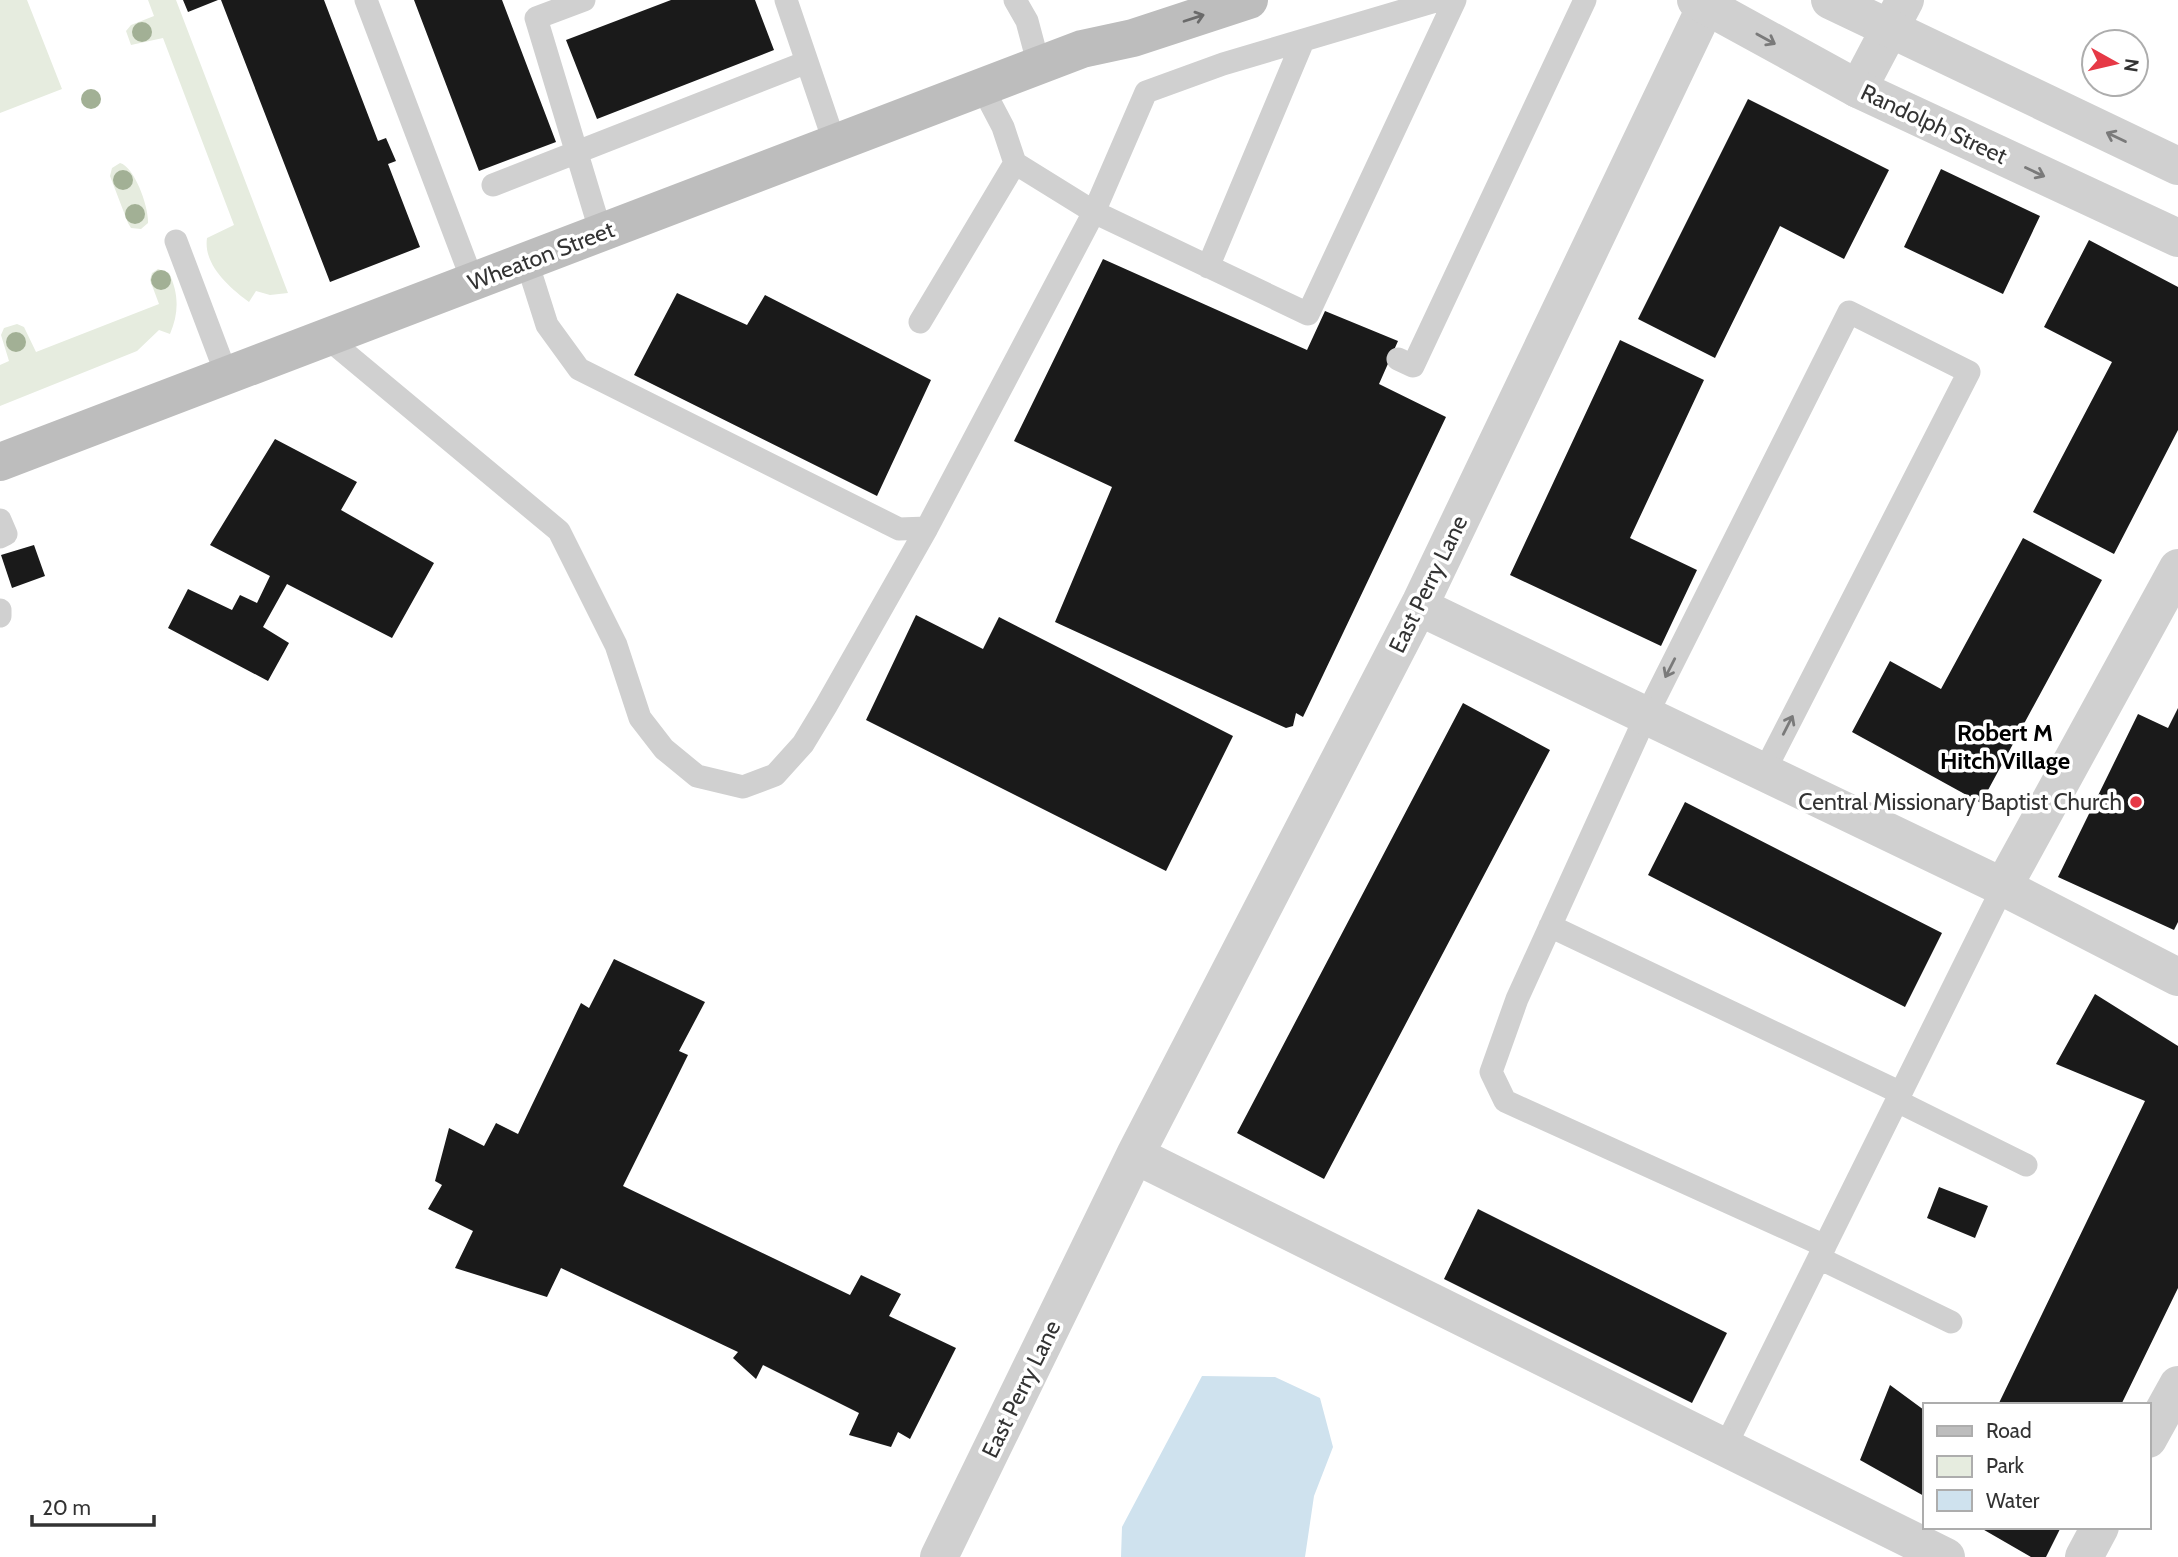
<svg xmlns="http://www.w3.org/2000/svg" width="2178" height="1557" font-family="Cabin,sans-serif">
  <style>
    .green { fill: #e6ecdf }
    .water { fill: #cfe2ee }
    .building { fill: #1a1a1a }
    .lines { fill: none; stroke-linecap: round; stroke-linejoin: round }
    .service { stroke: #d0d0d0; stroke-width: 23 }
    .minor { stroke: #d0d0d0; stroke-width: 38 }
    .tertiary { stroke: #d0d0d0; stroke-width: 38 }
    .secondary { stroke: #bdbdbd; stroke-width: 38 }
    .tree { fill: #a2b095 }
    .oneway { stroke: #6a6a6a }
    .oneway2 { stroke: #7a7a7a }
    .poi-dot { fill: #e63946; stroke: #fff; stroke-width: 2.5 }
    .labels { text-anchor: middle; stroke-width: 7; stroke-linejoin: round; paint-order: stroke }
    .street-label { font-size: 23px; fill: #333; stroke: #fff }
    .poi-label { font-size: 23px; fill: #333; stroke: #fff; text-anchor: end }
    .neighbourhood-label { font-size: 24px; font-weight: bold; fill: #000; stroke: #fff }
  </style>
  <rect width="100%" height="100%" fill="#fff"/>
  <path class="green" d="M0,0H27L62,89L0,113Z
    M148,0H176L288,293L270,295L256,291L249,302C230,288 203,265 207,238L234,225L163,38L131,45L126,31L131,25L154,16Z
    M120,163C135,167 149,208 148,223L141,229L131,228L128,223L110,176L112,168Z
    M158,269L169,273C179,294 179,313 170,334L159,330L137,351L0,406V365L9,361L1,335L4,328L17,324L24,327L36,352L159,304L150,280L152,273Z"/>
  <path class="water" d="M1202,1376L1275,1377L1320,1398L1333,1447L1314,1496L1305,1557H1121L1122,1527Z"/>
  <path class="building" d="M183,0H218L188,12Z
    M221,0H324L378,141L386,138L396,161L388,164L420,247L330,282Z
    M414,0H502L556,142L479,171Z
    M671,0H755L774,50L597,119L566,40Z
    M1748,99L1889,170L1844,259L1780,226L1715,358L1638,319Z
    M1941,169L2040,216L2003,294L1904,247Z
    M2089,240L2178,287V430L2114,554L2033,512L2112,362L2044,327Z
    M1103,259L1307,350L1325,311L1398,341L1379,384L1446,417L1303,717L1296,713L1293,726L1286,728L1055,622L1112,487L1014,441Z
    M677,293L747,325L765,295L931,380L877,496L634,375Z
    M1620,340L1704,380L1630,538L1697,570L1661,646L1510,575Z
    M275,439L357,482L341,510L434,563L392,638L287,584L263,627L289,643L268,681L168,628L188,589L232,610L240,595L257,603L270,576L210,545Z
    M2023,538L2102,580L1981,803L1852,732L1890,661L1941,689Z
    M34,545L45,576L12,588L1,555Z
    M916,615L983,649L999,617L1233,736L1166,871L866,720Z
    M1463,703L1550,750L1324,1179L1237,1133Z
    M2178,708V922L2174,930L2058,877L2138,714L2168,728Z
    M1685,802L1942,933L1905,1007L1648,875Z
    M614,959L705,1002L679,1051L688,1055L623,1186L850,1295L861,1275L901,1294L889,1316L956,1348L910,1439L898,1432L891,1447L849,1435L859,1413L763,1365L756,1379L733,1358L738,1352L561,1268L547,1297L455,1268L473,1231L428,1209L442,1185L435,1181L449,1128L484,1146L496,1123L518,1134L581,1003L589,1008Z
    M2095,994L2178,1046V1288L2121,1405H1998L2145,1101L2056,1064Z
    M1939,1187L1988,1206L1975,1238L1927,1218Z
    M1478,1209L1727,1333L1692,1403L1444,1279Z
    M1890,1385L1924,1410V1496L1860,1460Z
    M1979,1527H2061L2046,1557H2031Z"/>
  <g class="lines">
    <path class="service" d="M366,0L473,282
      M584,0L536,18L601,233
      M786,0L835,144
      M1015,0L1027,21L1039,66
      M982,87L1003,127L1015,163L1094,212L1308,314L1455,0
      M493,185L807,62
      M176,241L227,376
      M527,262L547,325L579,369L899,529L927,528L1094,212L1146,92L1223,64L1439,0
      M1208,267L1303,41
      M920,322L1015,163
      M326,337L559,531L616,645L640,718L664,749L697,776L743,787L775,775L803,744L826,706L927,528
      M1398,359L1413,366L1585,0
      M0,520L6,534L0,537
      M0,610V616
      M1764,772L1969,372L1849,312L1646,716L1517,999L1491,1072L1505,1101L1825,1246
      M1550,926L1901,1093
      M1897,1101L2026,1165
      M1819,1258L1951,1322
      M1725,1447L2003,887"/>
    <path class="minor" d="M1858,89L1905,0
      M1421,602L1426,610L2003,887L2178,568
      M2003,887L2178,977
      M1135,1155L1946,1557
      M2148,1439L2178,1385
      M939,1557L1135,1155L1421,602L1706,6
      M2084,1557L2100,1527"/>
    <path class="tertiary" d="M1696,0L1858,89L2178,238
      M1830,0L2178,166"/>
    <path class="secondary" d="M0,462L1082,49L1133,38L1249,0"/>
  </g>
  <g class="tree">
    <circle cx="142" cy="32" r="10"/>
    <circle cx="91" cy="99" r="10"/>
    <circle cx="123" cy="180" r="10"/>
    <circle cx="135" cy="214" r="10"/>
    <circle cx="161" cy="280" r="10"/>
    <circle cx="16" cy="342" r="10"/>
  </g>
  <defs><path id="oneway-shaft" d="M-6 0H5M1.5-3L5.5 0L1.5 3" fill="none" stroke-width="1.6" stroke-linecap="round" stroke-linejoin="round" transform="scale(1.75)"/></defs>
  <use class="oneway" href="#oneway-shaft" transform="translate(1194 18) rotate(-18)"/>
  <g class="oneway2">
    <use href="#oneway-shaft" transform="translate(1766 39) rotate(29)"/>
    <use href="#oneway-shaft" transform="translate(2116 137) rotate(-154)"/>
    <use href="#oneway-shaft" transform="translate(2035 172) rotate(25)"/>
    <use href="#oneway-shaft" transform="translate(1670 668) rotate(117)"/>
    <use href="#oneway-shaft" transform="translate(1788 725) rotate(-63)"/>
  </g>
  <circle class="poi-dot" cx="2136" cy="802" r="7"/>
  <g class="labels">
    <g class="street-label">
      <text transform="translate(1934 124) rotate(25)" y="8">Randolph Street</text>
      <text transform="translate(541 256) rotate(-21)" y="8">Wheaton Street</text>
      <text transform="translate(1428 584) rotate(-64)" y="8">East Perry Lane</text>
      <text transform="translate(1021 1389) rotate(-64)" y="8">East Perry Lane</text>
    </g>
    <g class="poi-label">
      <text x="2122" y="810">Central Missionary Baptist Church</text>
    </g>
    <g class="neighbourhood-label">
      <text x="2005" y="741">Robert M<tspan x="2005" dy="28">Hitch Village</tspan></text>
    </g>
  </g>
  <rect x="1923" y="1403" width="228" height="126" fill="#ffffff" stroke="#adadad" stroke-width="2"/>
  <rect x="1937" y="1426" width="35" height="10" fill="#bdbdbd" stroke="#adadad" stroke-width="2"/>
  <text x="1986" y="1438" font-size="21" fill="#333333">Road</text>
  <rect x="1937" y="1456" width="35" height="21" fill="#e6ecdf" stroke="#adadad" stroke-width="2"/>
  <text x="1986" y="1473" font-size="21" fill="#333333">Park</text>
  <rect x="1937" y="1490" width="35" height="21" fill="#cfe2ee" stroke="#adadad" stroke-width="2"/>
  <text x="1986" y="1508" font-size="21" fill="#333333">Water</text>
  <g transform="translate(2115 63) rotate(98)"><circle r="33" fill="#ffffff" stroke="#adadad" stroke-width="2"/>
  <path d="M0-5L12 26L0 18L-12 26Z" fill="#e63946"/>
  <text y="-10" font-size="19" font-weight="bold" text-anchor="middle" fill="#333333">N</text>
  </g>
  <path d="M32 1515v10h122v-10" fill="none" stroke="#333333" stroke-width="3.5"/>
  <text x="42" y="1515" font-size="21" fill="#333333" stroke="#ffffff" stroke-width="5" paint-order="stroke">20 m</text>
</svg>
